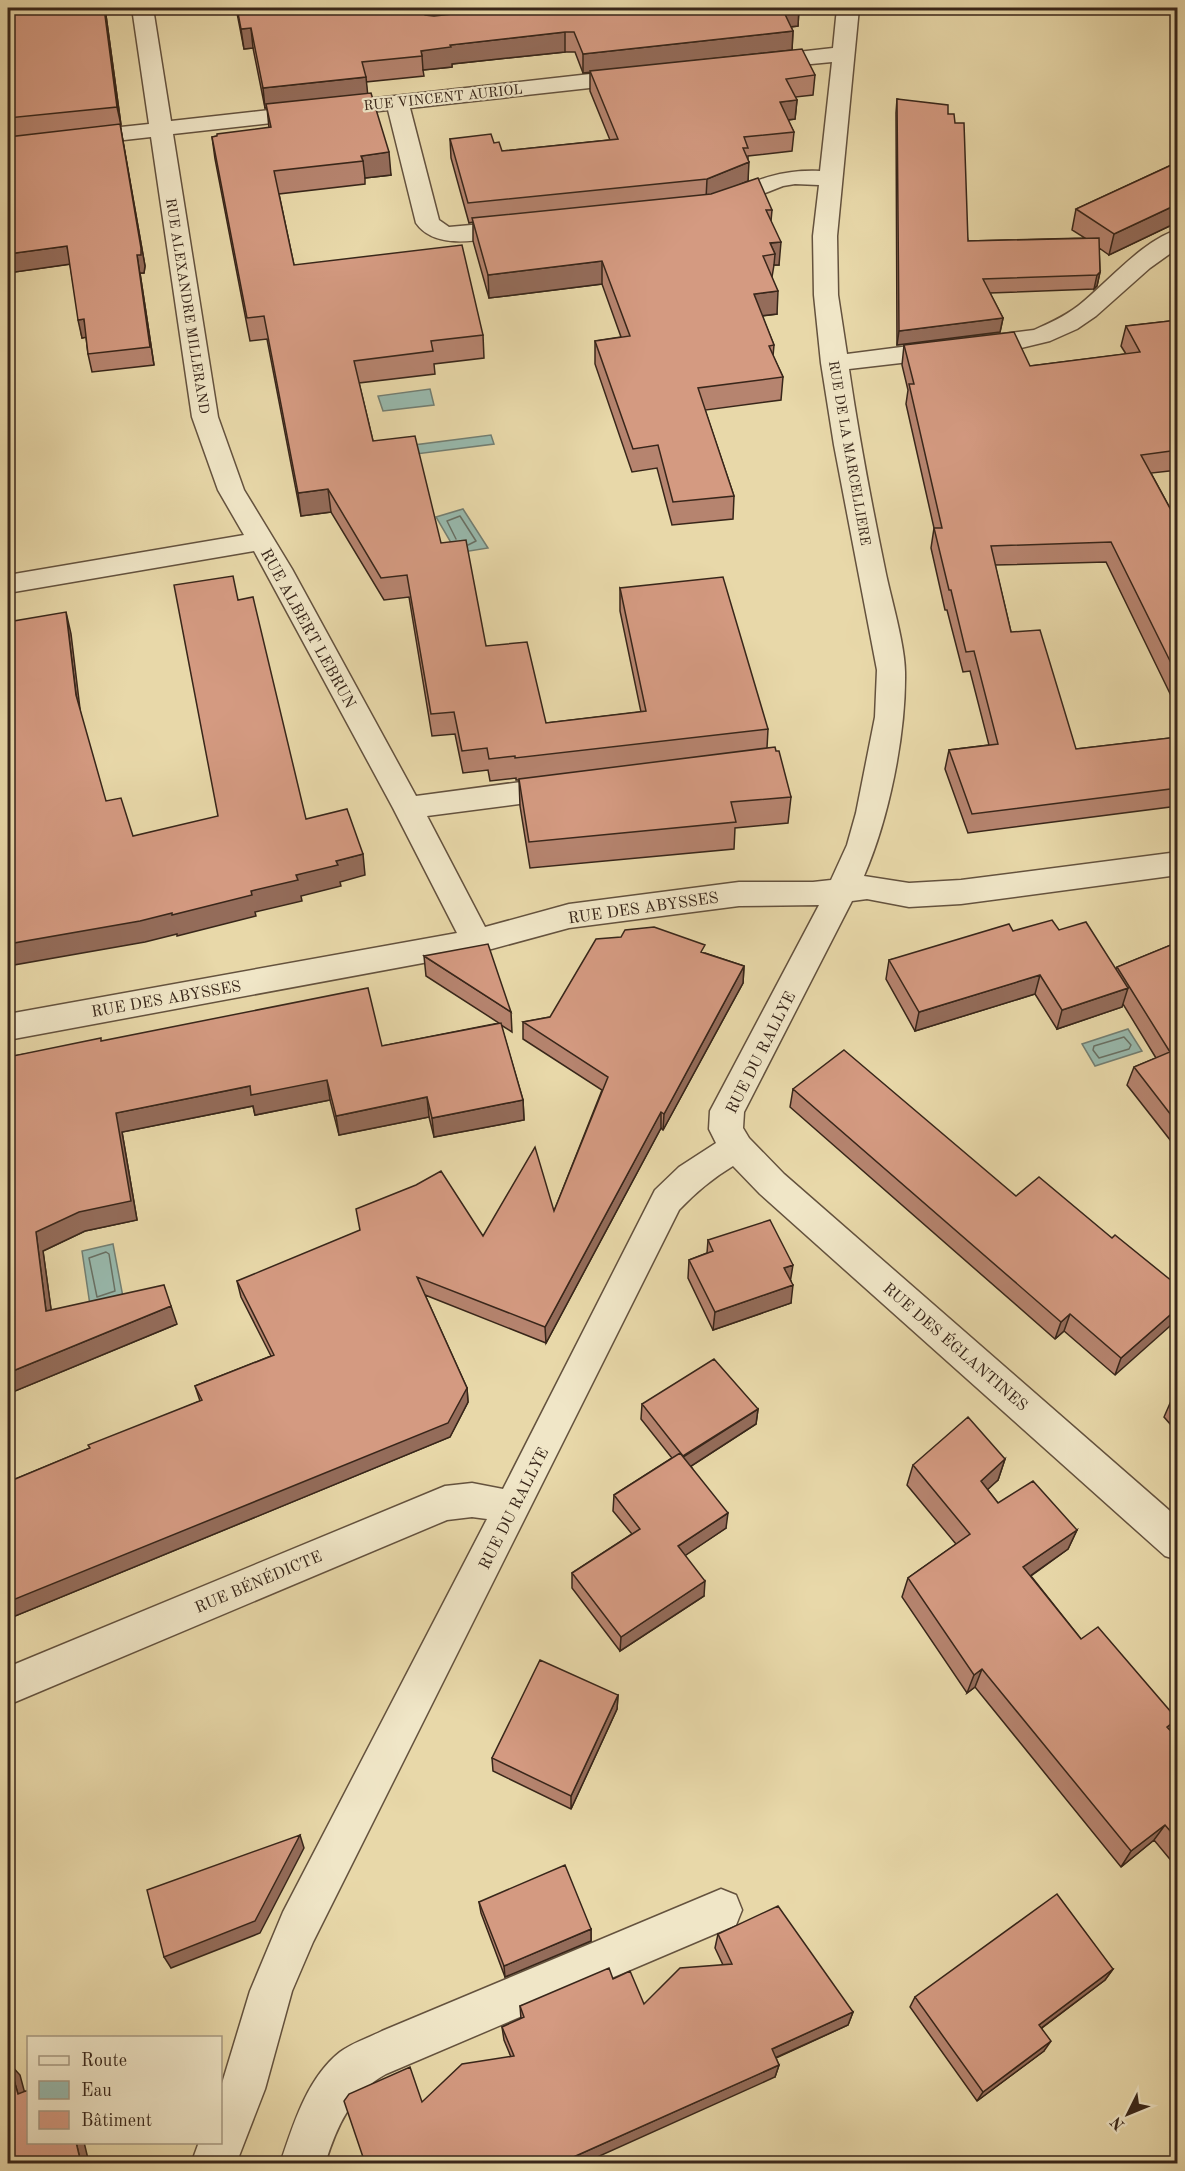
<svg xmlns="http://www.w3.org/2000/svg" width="1185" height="2171" font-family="'Old Standard TT',serif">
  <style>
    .water { fill: #98b9ad; stroke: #727e72; stroke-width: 1.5 }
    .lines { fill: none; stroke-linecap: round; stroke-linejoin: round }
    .shore { stroke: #687064; stroke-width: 1.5 }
    .minor-casing { stroke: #64523e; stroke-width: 3 }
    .minor { fill: #f0e6c7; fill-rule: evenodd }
    .wall { fill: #b6846f; stroke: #38261a; stroke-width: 1.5 }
    .shaded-wall { fill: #946c5a; stroke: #38261a; stroke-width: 1.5 }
    .building { fill: #d49a81; stroke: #38261a; stroke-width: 1.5 }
    .labels { text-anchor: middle; stroke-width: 4.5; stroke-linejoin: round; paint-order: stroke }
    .far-street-label { font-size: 14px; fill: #38261a; stroke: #f0e6c7 }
    .street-label { font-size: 16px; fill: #38261a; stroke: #f0e6c7 }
  </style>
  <rect width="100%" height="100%" fill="#e8d8a9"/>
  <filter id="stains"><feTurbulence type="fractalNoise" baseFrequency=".00333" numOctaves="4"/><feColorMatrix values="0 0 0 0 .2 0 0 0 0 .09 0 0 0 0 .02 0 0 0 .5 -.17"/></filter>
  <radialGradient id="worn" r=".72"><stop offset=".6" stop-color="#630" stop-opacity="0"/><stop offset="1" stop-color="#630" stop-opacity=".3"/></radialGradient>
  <path class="water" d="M430,389L434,405L383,411L378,396Z
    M491,435L494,444L416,454L414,445Z
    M463,509L488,548L457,553L436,517Z
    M1128,1029L1142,1051L1095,1066L1082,1044Z
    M113,1244L123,1297L90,1305L82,1251Z"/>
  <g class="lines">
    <path class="shore" d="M456,539L447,521L460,516L476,541L468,545
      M1124,1037L1131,1045L1129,1049L1099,1058L1093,1050L1094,1046Z
      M106,1252L109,1254L115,1291L97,1297L89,1258Z"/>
    <g class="minor-casing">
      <path id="minor" d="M132,8H153L171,121L635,69L643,71L646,76L643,81L635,83L410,108L439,220L449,227L517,221L525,223L529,228L525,233L517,235C486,238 437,253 416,223L388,110L173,134L218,417L244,490L292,569L416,796L565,776L576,779L580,787L576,795L565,798L427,816L485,927L569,904L739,882H813L831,880L847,845L856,813L875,717L877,670L834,445L821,363L814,295L813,236L819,185L795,184L783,186L720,211L712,209L708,204L712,199C750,183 777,169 820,171L832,62L760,69L752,67L749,62L752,57L833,48L837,8H859L837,236L838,295L847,354L1034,330C1050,323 1065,316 1078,306C1106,284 1145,238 1178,230V248L1150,268L1096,316L1077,329L1050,341L1013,350L849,369C859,438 872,506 886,574C892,602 905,646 905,672C906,735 889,818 864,876L909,883L961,880L1178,852V875L961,904L909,907L867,899L852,901L744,1112L743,1128L749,1138L784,1174L1178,1518V1560L1165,1556L760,1194L733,1166C713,1178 695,1193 679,1210L313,1942L292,1991L265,2089L236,2164H191L199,2142H220V2090L250,1991L283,1912L487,1519L472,1517L447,1520L8,1705V1667L445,1486L472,1483L503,1489L655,1190L679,1167L716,1143L709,1129L710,1111L819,905L739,906L569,928L477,953L8,1040V1014L457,933L393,808L254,551L8,593V575L244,535L218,490L192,417L151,137L8,153V139L149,124Z
        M721,1889L736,1895L742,1910L736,1925L386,2074C351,2093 336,2128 325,2164H280C293,2125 307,2078 340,2052C352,2043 368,2038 382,2031Z"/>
    </g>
    <use href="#minor" class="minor"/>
  </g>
  <path class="wall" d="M8,8H105L121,125H120L145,266L144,273H140L154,365L92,372L88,354L86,337L82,338L70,264L8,273Z
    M236,8H799L798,26L791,27L793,31L792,50L815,75L813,95L795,97L797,100L795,119L788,120L794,132L792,151L748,156V181L739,185L772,210L771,221L779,265H774L772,277L777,314L762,316L774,345L773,356L783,377L781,400L705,410L734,496L733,519L672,525L657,468L632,472L595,364V341L621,337L602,284L489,298L473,241V222L469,223L451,158L450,139L494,143L502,151L610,140L590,91V73H583L575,52H565L452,64V67L423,70L424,76L366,82L367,93L391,175L365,178V184L279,194L294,265L483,335L484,358L434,364L435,374L359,383L373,441L441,543L486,646L546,723L641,712L620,611V588L768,729L767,748L791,797L788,823L735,828L734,849L530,868L520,806L519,780H516V778L490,781L488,770L463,773L455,734L432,736L409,597L384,600L331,512L301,516L267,339L250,341L215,159L212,137L269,128L267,108H265L253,48L244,49Z
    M913,8H966L913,10Z
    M897,99L948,114L968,241L1085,238L1072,230L1076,209L1178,162V222L1109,255L1099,248L1100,272L1097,286L1094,289L990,293L1003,318L1000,332L897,345L896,113Z
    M1178,320V470L1151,473L1178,523V710L1106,562L995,565L1011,632L1076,749L1178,737V806L968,833L945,769L949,750L989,745L970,671L963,672L947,610H945L931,548L934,528L906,404L908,390L902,365L904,345L1030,366L1126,354L1121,346L1126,326Z
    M1059,930L1116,969L1117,967L1178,942V1150L1127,1085L1134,1067L1156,1058L1123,1004L1122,1007L1057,1029L1035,994L915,1031L886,979L889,960L1013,931Z
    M705,953L744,966L743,983L663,1130L661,1128L546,1343L425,1295L467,1388L468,1402L450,1437L8,1619V1482L90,1448L200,1401L195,1386L271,1356L241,1297L237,1281L483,1236L554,1211L602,1090L523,1039V1022L550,1017Z
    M424,956L511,1012L512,1032L501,1025L523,1100L524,1120L434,1137L429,1117L339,1135L330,1100L255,1115L253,1106L122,1132L137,1220L85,1231L43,1251L51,1310L177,1324L8,1394V1057L102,1041L382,1046L499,1023L426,976Z
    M793,1089L1016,1196L1112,1238L1178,1286L1115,1375L1064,1331L1055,1339L790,1107Z
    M708,1240L791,1281V1303L713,1330L688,1278L689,1260L707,1253Z
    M1178,1397V1433L1164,1417L1171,1401Z
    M642,1404L758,1409L756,1424L691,1466L726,1528L685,1555L704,1596L620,1651L572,1588V1573L632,1534L613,1511L614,1495L672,1458L641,1419Z
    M1005,1459L998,1480L987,1489L998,1503L1077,1530L1068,1549L1031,1576L1081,1639L1177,1719L1170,1730L1178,1739V1869L1154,1840L1121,1867L975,1687L967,1693L902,1597L908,1578L956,1544L907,1485L913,1465Z
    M618,1695L617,1709L571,1809L493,1771L492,1758Z
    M479,1902L591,1929V1941L505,1977L481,1913Z
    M718,1934L853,2012L848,2025L776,2058L779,2065L775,2077L511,2057L504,2040L502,2027L521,2019L520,2006L613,1979L644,2004L723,1965L715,1948Z
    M1113,1969L1105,1980L1042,2028L1044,2051L977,2101L910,2007L915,1997Z"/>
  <path class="shaded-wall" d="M104,8H105L121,125L117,107Z
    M421,8H542L427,20Z
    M782,8H799L798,26L780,28Z
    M251,28L253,48L244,49L241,29Z
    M793,31L792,50L583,73V54Z
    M565,32V52L452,64V67L423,70L422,56L421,51L450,45Z
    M366,77L368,97L265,108L263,88Z
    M797,100L795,119L779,121L780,102Z
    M120,124L145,266L144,273H140L154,365L137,255Z
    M389,152L391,175L365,178L363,161L361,156Z
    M749,162L748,181L706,199L707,179Z
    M1178,204V222L1109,255L1114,234Z
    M781,242L779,265H774L775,254L770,243Z
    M67,246L71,264L8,273V254Z
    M602,261V284L489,298L488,275Z
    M1100,272L1097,286L1094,289L1097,275Z
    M778,291L777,314L752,317L754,294Z
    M1003,318L1000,332L897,345L899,331Z
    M84,319L88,337L82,338L78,320Z
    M328,489L331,512L301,516L298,493Z
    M66,612L71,634L81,717L76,695Z
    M363,854L365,875L340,882L341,886L301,896L302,901L255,912L256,916L177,936V934L145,942L8,966V944L251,891L336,861Z
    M744,966L743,983L663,1130L664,1114Z
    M1040,975L1035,994L915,1031L919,1012Z
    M1128,988L1122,1007L1057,1029L1062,1010Z
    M327,1080L330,1100L255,1115L253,1106L122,1132L137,1220L85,1231L43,1251L54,1330L46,1311L36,1232L116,1113L250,1086Z
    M427,1097L429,1117L339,1135L336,1116Z
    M523,1100L524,1120L434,1137L432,1118Z
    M661,1112V1128L546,1343L545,1327Z
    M793,1265L790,1283L784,1268Z
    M793,1285L791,1303L713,1330L715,1312Z
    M171,1306L177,1324L8,1394V1373Z
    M1178,1308V1319L1115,1375L1121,1358Z
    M1070,1314L1064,1331L1055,1339L1061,1322Z
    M467,1388L468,1402L450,1437L8,1619V1602Z
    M758,1409L756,1424L682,1472L683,1457Z
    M1005,1459L998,1480L975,1501L981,1481Z
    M728,1513L726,1528L677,1561L678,1546Z
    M1077,1530L1068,1549L1016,1586L1023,1567Z
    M705,1581L704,1596L620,1651L621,1637Z
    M982,1669L975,1687L967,1693L974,1675Z
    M618,1695L617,1709L571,1809V1796Z
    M1177,1719L1166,1736L1167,1727Z
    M1165,1825L1154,1840L1121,1867L1131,1851Z
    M300,1835L304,1848L260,1933L171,1968L164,1957Z
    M591,1929V1941L505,1977L504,1966Z
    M1113,1969L1105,1980L1032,2035L1039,2025Z
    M853,2012L848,2025L768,2061L772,2049Z
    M1051,2041L1044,2051L977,2101L983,2092Z
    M9,2063L20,2075L28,2105L18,2094Z
    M779,2065L775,2077L584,2163H560Z
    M76,2142H84L89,2163H81Z"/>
  <path class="building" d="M8,8H104L117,107L8,118Z
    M237,8H422L425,15L434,16L510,8H788H782L793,31L583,54L574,32H565L450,45L451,47L421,51L422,56L362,62L366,77L263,88L251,28L241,29Z
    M802,49L815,75L786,79L797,100L780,102L794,132L744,137L748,148H743L749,162L707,179L468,203L450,139L491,134L494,143L499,142L502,151L618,139L590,71Z
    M371,93L389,152L361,156L363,161L274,171L294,265L462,245L483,335L431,341L433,351L354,361L373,441L415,436L441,543L466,540L486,646L527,642L546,723L646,711L620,588L723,577L768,729L515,758V756L489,759L487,748L462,751L454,712L431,714L407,575L381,578L328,489L298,493L264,316L247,318L212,137L217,136V134L271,127L266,104Z
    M897,99L948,105V114H954L955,123H964L968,241L1099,238L1100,272L1097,275L983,279L1003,318L899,331Z
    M120,124L141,248V255H137L150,347L88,354L84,319L78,320L67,246L8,254V137Z
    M1178,162V204L1114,234L1076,209Z
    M758,178L772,210H766L781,242L770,243L775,254L763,256L778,291L754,294L774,345L769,346L783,377L698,388L734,496L673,502L658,445L633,449L595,341L630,336L602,261L488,275L472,218L711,194Z
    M1178,320V450L1141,455L1178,523V677L1111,542L991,546L1011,632L1040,630L1076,749L1178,737V788L972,814L949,750L998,744L974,651L966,652L951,590H949L934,528H942L909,384H914L904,345L1014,332L1030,366L1140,352L1126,326Z
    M233,576L238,600L253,597L306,819L347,809L363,854L336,861L338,865L296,875L298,880L251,891L252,895L172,915V913L140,921L8,944V622L66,612L76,695L106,801L121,798L133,836L218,816L174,585Z
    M775,747L776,751H779L791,797L731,802L736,822L529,842L519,779Z
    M1052,920L1059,930L1086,922L1128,988L1062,1010L1040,975L919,1012L889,960L1009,924L1013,931Z
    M654,927L705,945L701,952L744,966L664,1114L661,1112L545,1327L417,1277L467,1388L448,1423L8,1602V1482L90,1448L88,1445L202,1400L195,1386L274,1355L237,1281L360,1230L356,1209L416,1185L441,1171L483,1236L535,1147L554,1211L608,1077L523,1022L550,1017L596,939L621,937L625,930Z
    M1178,942V1124L1134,1067L1170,1052L1117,967Z
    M488,944L511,1012L424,956Z
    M368,988L382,1046L501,1023L523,1100L432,1118L427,1097L336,1116L327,1080L251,1095L250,1086L116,1113L131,1201L79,1212L36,1232L46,1311L164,1285L171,1306L8,1373V1057L101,1038V1041Z
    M844,1050L1016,1196L1039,1177L1112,1238L1115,1235L1178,1286V1308L1121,1358L1070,1314L1061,1322L793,1089Z
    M770,1220L793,1265L784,1268L793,1285L715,1312L689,1260L713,1251L708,1240Z
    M714,1359L758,1409L683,1456L642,1404Z
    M1178,1397V1408L1171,1401Z
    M968,1417L1005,1459L981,1481L998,1503L1033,1481L1077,1530L1023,1567L1081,1639L1098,1627L1177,1719L1167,1727L1178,1739V1840L1165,1825L1131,1851L982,1669L974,1675L908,1578L970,1534L913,1465Z
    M680,1453L728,1513L678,1546L705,1581L621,1637L572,1573L640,1529L614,1495Z
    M540,1660L618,1695L571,1796L492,1758Z
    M300,1835L255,1921L164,1957L147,1890Z
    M565,1865L591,1929L504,1966L479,1902Z
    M1057,1894L1113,1969L1039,2025L1051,2041L983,2092L915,1997Z
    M778,1906L853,2012L772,2049L779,2065L560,2163H365L344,2101L349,2094L410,2067L422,2102L462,2064L514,2056L502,2027L524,2017L520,2006L609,1968L613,1979L630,1971L644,2004L680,1968L732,1964L718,1934Z
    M9,2063L18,2094L28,2090V2142H76L81,2163H8V2064Z"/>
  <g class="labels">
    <g class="far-street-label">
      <text transform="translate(443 97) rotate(-6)" y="5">RUE VINCENT AURIOL</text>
      <text transform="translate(188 306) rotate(81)" y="5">RUE ALEXANDRE MILLERAND</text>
      <text transform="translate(850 453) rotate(80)" y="5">RUE DE LA MARCELLIERE</text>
    </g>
    <g class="street-label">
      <text transform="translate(309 628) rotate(61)" y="6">RUE ALBERT LEBRUN</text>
      <text transform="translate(643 907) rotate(-8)" y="6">RUE DES ABYSSES</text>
      <text transform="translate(166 998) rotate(-10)" y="6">RUE DES ABYSSES</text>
      <text transform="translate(760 1052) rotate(-63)" y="6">RUE DU RALLYE</text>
      <text transform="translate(956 1346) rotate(41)" y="6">RUE DES ÉGLANTINES</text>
      <text transform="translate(513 1508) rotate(-63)" y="6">RUE DU RALLYE</text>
      <text transform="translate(258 1581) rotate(-23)" y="6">RUE BÉNÉDICTE</text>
    </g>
  </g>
  <rect width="1185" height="2171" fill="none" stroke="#e8d8a9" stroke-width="30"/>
  <rect x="9" y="9" width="1167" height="2153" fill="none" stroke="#38261a" stroke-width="3"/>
  <rect x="15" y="15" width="1155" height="2141" fill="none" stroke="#38261a" stroke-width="1.5"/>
  <rect x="27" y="2036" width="195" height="108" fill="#f0e6c7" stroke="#a69982" stroke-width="1.5"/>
  <rect x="39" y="2056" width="30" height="9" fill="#f0e6c7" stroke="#a69982" stroke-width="1.5"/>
  <text x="81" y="2066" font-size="18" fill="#38261a">Route</text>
  <rect x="39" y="2081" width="30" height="18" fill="#98b9ad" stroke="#a69982" stroke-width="1.5"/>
  <text x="81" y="2096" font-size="18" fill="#38261a">Eau</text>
  <rect x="39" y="2111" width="30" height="18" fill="#d49a81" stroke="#a69982" stroke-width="1.5"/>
  <text x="81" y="2126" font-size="18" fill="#38261a">Bâtiment</text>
  <g transform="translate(1128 2114) rotate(227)" stroke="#f0e6c7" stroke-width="4.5" paint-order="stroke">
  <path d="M0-4.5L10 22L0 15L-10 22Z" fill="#38261a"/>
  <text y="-9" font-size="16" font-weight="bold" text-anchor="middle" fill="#38261a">N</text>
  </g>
  <rect width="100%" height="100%" filter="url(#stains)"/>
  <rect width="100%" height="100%" fill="url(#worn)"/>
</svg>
